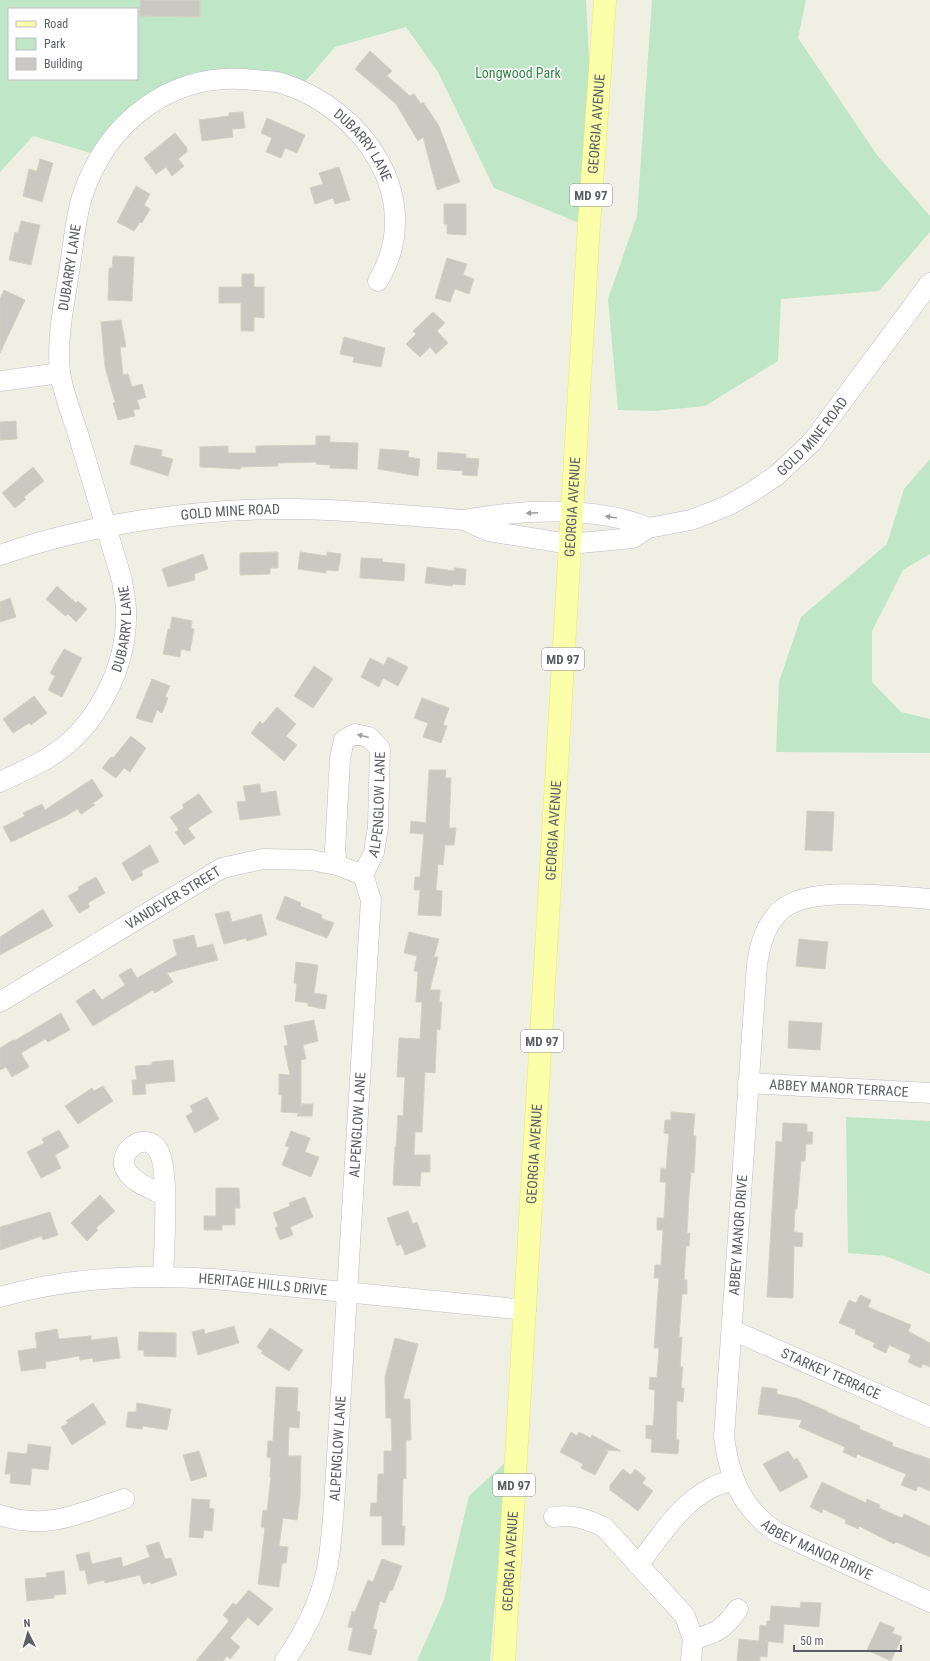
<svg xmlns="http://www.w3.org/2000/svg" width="930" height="1661" font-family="'Roboto Condensed',sans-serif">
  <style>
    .green { fill: #c0e6c8; fill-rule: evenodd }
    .building { fill: #cac9c1; stroke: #d3d2c2 }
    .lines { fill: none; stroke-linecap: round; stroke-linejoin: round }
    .minor-casing { stroke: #bcbcc3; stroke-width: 21 }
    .major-casing { stroke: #f3e859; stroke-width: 23 }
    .minor { stroke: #fff; stroke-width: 20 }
    .major { stroke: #fbffa9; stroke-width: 22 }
    .oneway { fill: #9d9ea3 }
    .labels { text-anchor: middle; stroke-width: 3; stroke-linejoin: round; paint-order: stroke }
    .shield { fill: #fff; stroke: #8d8e93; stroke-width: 1 }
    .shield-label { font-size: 13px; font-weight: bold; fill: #5c5e65 }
    .park-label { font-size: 14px; fill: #348448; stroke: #fff }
    .street-label { font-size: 14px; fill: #5c5e65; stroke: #fff }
  </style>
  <rect width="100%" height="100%" fill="#efefe4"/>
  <path class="green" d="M0,0H586L590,78L579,223L494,188L438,72L406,27L335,47L298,90L236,77L158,98L101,156L33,136L0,172ZM9,9H137V79H9Z
    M652,0H806L798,38L877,155L930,216V232L879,291L781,299L778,361L705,406L654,411L618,410L608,299L637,216Z
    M930,459V554L903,570L872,631V682L901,712L930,719V753L776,752L779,682L801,617L887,544L904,489Z
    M846,1117L930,1121V1274L886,1256L848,1253Z
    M507,1461L490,1661H417L444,1600L469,1496Z"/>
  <path class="building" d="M140,0H200V17L140,16Z
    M370,51L392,71L387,76L410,96L414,94L421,104L423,102L439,126L460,182L437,190L423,137L418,141L396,104L355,69Z
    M243,112L245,128L232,129L233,137L202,141L199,120L229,116V113Z
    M267,118L305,135L297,153L285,148L281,158L266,152L272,138L261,133Z
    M175,133L187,148V152L178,159L184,166L172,176L166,167L156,174L144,158Z
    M40,159L53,163L42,202L23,196L29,169L37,171Z
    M339,167L350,200L335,204L333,198L315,204L310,188L323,184L319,173Z
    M136,186L150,194L144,205L150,209L142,223L140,222L134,231L117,222Z
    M444,204H466V235L447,234V224H444Z
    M21,221L40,225L31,265L9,260L15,232L18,233Z
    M113,256L134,257L132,301L108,300L109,268H112Z
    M447,258L467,264L463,275L474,279L469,294L455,289L450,302L435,298Z
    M242,274H254V287H264V318L254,317V331H241V303H219V287H242Z
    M4,290L25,300L0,353V299Z
    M433,312L445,323L437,331L448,343L436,354L430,347L420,357L406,344L416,334L413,331Z
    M121,320L126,347H120L123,375L128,374L132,387L142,384L146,397L137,400L140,409L133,410L135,416L118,420L113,403L115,402L105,367L101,322Z
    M344,337L385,348L381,367L353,362L354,357L340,354Z
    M16,421L17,439L0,440V422Z
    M316,436H330V442L358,443L357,469L330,468V465L316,464V462L278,463V466L241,467L240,469L200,467V447L228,446V453H256V446L316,445Z
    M135,445L162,450L161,456L173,459L168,476L130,464Z
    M380,449L409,451L408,457L420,459L418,476L378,469Z
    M438,452L466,454V458L479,459L477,476L462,475L463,471L437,469Z
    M33,467L44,481L24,497L26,499L15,508L2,493Z
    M278,552V568H270V574L240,575V553Z
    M300,552L327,556V552L341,554L338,571L326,570V573L298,569Z
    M203,554L208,569L194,574L195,580L168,587L162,569Z
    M361,558L383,559L382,562L405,564L404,581L360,578Z
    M427,567L454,571V568L466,569L465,585L453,584L452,586L425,583Z
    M57,586L76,603L78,601L87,609L76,622L68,614L65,616L46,599Z
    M10,598L16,617L0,622V602Z
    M172,617L192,621L191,628L194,629L190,651L181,649L180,657L163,654L168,629H170Z
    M64,649L82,658L62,697L48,690L55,676L50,673Z
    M388,657L408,667L398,686L383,678L379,687L361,677L370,658L384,665Z
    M314,666L333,679L313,708L294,696Z
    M152,679L170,686L165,697L168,698L162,713L157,710L152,723L136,718Z
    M34,696L47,713L31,725L29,723L13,733L3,719Z
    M422,698L449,708L443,725L447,726L441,743L423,737L428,723L414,718Z
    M277,707L296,724L286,736L297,745L284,761L251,733L260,721L263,724Z
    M131,736L146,748L130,772L124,768L116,778L102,768L111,757L113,758Z
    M429,770H446L445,778H451L449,828H456L454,845H445L443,865L438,864L436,890L442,891L441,916L418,915L420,890H414L415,877H420L424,834L410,833L411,821L426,823Z
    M92,779L103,796L93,803L95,805L81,814L77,809L66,816L11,842L3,827L25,816L23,813L42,804L45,810Z
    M260,784L261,793L276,791L280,815L240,820L237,802L246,801L243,786Z
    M199,794L212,812L188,828L195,838L184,845L175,832L179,830L170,817L184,808L182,805Z
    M807,811L834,812L832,851L805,850Z
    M150,845L159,862L141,871L143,875L132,881L122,863Z
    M96,877L105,893L88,903L90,907L79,913L68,896L79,890L78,887Z
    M285,896L301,903L300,906L322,915L321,918L334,923L327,938L276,919Z
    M43,909L53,926L0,955V937Z
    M229,911L232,922L261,914L267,935L247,941L246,938L224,944L215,914Z
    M409,932L439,939L434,957H438L430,990H440L439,1002H442L440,1030L437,1029L435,1073L425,1072L422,1132H415L414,1155H430V1172H421L420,1186L393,1185L395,1147H396L398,1115L403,1116L405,1077H397L399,1038L420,1039L422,1002H416L418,972L414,971L417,956L404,953Z
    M194,935L197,948L213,944L218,960L167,973L173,982L155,993L153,990L93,1026L76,1001L94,989L102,1000L125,985L119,975L131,968L137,978L177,955L173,940Z
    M799,939L828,942L825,969L796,966Z
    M296,962L318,965L314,993L327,995L325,1009L308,1006V1003L295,1001L297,984L294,983Z
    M61,1013L70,1030L48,1042L45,1039L21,1053L29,1067L12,1077L6,1067L0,1070V1048L13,1040L14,1041Z
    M314,1020L318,1041L303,1045L306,1059L301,1060V1107L302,1104H313L312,1116H297L299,1113L281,1112L282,1095H279V1074L290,1075L284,1046L288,1045L284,1026Z
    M789,1021L822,1023L820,1050L788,1048Z
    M173,1060L175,1081L145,1084L146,1094L133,1095L132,1080H137L135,1066L152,1065V1062Z
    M103,1086L113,1101L78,1124L65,1106L92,1088L94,1091Z
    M207,1097L219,1119L195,1133L186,1116L193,1112L190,1106Z
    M671,1112L695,1114L693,1136H696L694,1173L691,1172L689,1194L687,1233H690L689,1246H686L684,1280H687V1294H682L679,1337H682L680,1366L683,1367L681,1388H684L683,1402L677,1401L676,1440H679L678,1454L651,1452L652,1439L646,1438V1425L653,1426L654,1416L655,1390L649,1389L650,1377L657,1378L659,1348H654L659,1278H654L655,1265H661L663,1230H657V1218H664L666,1182H660L661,1168L666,1169L669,1134L664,1133L665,1120H671Z
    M783,1123L807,1124V1132H813L812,1144H806L805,1161H801L797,1209H795L794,1232L803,1233L802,1247L794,1246L793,1298L767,1297L776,1141L782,1142Z
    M59,1130L69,1147L55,1155L61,1168L41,1178L27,1152L44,1143L42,1139Z
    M291,1131L310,1138L305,1152L319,1157L311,1177L282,1165L289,1147L285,1146Z
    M216,1188H239L240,1208H235V1225H222V1230H204V1216H216Z
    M100,1195L115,1211L96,1228L98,1230L87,1241L71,1223Z
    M305,1197L313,1217L290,1227L293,1235L280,1240L275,1228L278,1226L273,1213L290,1206L289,1203Z
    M408,1211L413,1224L417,1222L426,1247L405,1255L401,1244L397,1246L387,1218Z
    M50,1212L58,1235L43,1240L42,1236L0,1250V1227Z
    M860,1295L871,1300L868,1307L911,1325L908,1331L930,1343V1367L923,1364L921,1368L908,1362L911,1355L889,1345L886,1353L873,1347L875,1343L855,1334L856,1330L839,1323L849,1300L856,1303Z
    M234,1326L239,1343L198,1355L192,1332L204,1329L205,1334Z
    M270,1328L303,1350L289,1371L261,1353L263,1351L257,1347Z
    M57,1329L59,1339L91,1336V1340L117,1337L120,1358L93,1362V1358L80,1360L79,1356L45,1362L46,1368L21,1371L18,1351L37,1348L35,1333Z
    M139,1332L176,1333V1357L144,1356V1350H138Z
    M395,1338L418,1344L403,1399H410L411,1440H406V1479L403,1478L402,1526H405L404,1545H382V1516H370L371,1503H377L378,1474H384V1451H392L391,1418H386L385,1377Z
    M276,1387L298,1388L297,1411L300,1412L299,1428L289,1427L288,1456H301L300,1498L297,1520L283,1518L279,1546L288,1547L286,1563H282L279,1587L258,1584L265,1528L261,1527L263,1510L267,1511L271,1477H270L271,1458L267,1457L268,1441H273Z
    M762,1387L777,1389V1394L796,1398L827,1411V1412L860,1426L859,1429L893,1443L892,1446L930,1459V1491L918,1486L916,1491L901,1485L906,1474L857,1454L856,1458L843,1452L845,1447L799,1427L802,1420L758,1414Z
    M93,1403L106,1423L72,1445L61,1427L68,1423L66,1421Z
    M137,1403L171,1409L167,1430L143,1426L142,1429L126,1427L128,1412H136Z
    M571,1432L577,1436L579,1432L591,1438L592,1435L621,1451L604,1450L608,1452L595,1475L581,1468L583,1464L560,1452Z
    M28,1444L51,1447L48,1470L32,1468L30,1485L10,1483L11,1474H5L8,1452L27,1454Z
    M199,1451L207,1476L191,1481L183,1455Z
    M788,1451L794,1460L797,1458L808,1477L780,1492L763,1464Z
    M623,1469L631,1475L635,1469L646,1478L642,1483L653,1491L638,1511L610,1490V1485Z
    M822,1482L866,1503L867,1499L880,1505L879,1508L902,1518L904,1514L930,1526V1557L896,1542L894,1544L859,1526L858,1529L845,1523L846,1520L823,1509L822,1513L810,1507Z
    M192,1499L210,1500L209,1508L214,1509L212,1531L204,1530L203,1538L189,1537Z
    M159,1542L165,1559L171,1558L177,1575L151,1584L150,1582L143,1584L140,1575L105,1583L104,1580L88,1584L85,1570L80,1571L76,1555L89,1552L92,1564L121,1557L123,1567L150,1557L146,1546Z
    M382,1559L402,1566L392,1591L390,1590L385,1603L380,1601L373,1629L377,1630L371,1655L348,1650L353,1628L348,1627L352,1611L355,1612L368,1580L373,1582Z
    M64,1571L66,1594L54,1595V1598L27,1601L25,1579L47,1577L46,1573Z
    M249,1590L273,1609L258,1626L248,1617L230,1638L240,1647L230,1659L227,1656L223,1661H196L229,1621L223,1615L233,1603L236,1605Z
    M801,1602L821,1603L819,1627L784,1624L783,1643L765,1641H768L767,1657L760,1656V1661H737L739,1639L759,1641L760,1625L766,1626L767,1621H770L771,1606L800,1608Z
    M880,1622L895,1628L892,1633L902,1637L891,1661L867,1650Z"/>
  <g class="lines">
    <g class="minor-casing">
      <g id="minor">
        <path d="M0,381L60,373"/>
        <path id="s1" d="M648,528C598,505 518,510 464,520L488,531L569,544L633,538L648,528L691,520L727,506L752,492L777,475L812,442L930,283"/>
        <path id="s2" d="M0,555C89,524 198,508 292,509C348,509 408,516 464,520"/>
        <path id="s3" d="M0,782C15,774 32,768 46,759C96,730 128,667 126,610C126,600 123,590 122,580C108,532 93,485 79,437C73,418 62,390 60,372C56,334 66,296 71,259C74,238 76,217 82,197C107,120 174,70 254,80C263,81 273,81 281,83C363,108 427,199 378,281"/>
        <path id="s4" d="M930,899C892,897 803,883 777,914C764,929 760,945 757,964L724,1437C729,1477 742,1508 776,1532L930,1602"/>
        <path id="s5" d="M0,1002L222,868L263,859L311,860L337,865L363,875"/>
        <path id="s6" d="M748,1083L930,1093"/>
        <path d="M163,1277C164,1251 170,1168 158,1150C146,1129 112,1153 128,1173C136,1184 152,1189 164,1195"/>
        <path id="s7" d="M0,1297C69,1277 143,1274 214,1279L526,1310"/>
        <path id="s8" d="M732,1330L930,1417"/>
        <path d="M0,1515C47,1531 79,1513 124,1499"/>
        <path d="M554,1517C573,1514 586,1519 604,1527L685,1616L693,1639L691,1661"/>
        <path d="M638,1565C659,1538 681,1502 713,1487C719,1484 727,1482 733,1480"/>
        <path d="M693,1639C716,1634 725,1628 738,1609"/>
        <path id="s9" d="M285,1661C303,1635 319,1604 326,1573C331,1551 332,1528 334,1506L371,900L363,875L374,852L378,827L380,749L369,737L355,734L344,740L340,759L335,850L337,865"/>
      </g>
    </g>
    <g class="major-casing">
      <g id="major">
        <path id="s10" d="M504,1661L589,224L605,0"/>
      </g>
    </g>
    <use href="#minor" class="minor"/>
    <use href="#major" class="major"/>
  </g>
  <defs><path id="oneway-solid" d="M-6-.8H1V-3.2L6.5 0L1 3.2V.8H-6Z"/></defs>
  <g class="oneway">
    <use href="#oneway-solid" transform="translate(532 513) rotate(178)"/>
    <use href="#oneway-solid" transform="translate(611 517) rotate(-171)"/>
    <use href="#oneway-solid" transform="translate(363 736) rotate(-165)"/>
  </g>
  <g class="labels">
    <g class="shield">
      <rect x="570" y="184" width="42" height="22" rx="3"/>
      <rect x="542" y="648" width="42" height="22" rx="3"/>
      <rect x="521" y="1030" width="42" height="22" rx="3"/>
      <rect x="493" y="1474" width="42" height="22" rx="3"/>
    </g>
    <g class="shield-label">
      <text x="591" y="200">MD 97</text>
      <text x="563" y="664">MD 97</text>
      <text x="542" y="1046">MD 97</text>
      <text x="514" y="1490">MD 97</text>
    </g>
    <g class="park-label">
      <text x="518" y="78">Longwood Park</text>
    </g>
    <g class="street-label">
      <text dy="5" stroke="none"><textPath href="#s10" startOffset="1540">GEORGIA AVENUE</textPath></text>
      <text dy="5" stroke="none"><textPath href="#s3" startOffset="1012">DUBARRY LANE</textPath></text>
      <text dy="5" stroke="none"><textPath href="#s3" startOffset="581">DUBARRY LANE</textPath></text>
      <text dy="5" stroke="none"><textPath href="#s1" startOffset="571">GOLD MINE ROAD</textPath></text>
      <text dy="5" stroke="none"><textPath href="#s10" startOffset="1156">GEORGIA AVENUE</textPath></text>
      <text dy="5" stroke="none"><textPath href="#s2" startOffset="235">GOLD MINE ROAD</textPath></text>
      <text dy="5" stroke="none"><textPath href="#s3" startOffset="209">DUBARRY LANE</textPath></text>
      <text dy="5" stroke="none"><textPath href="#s9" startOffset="872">ALPENGLOW LANE</textPath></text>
      <text dy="5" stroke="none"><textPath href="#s10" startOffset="832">GEORGIA AVENUE</textPath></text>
      <text dy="5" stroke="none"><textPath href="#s5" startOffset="202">VANDEVER STREET</textPath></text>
      <text dy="5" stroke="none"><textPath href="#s6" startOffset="91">ABBEY MANOR TERRACE</textPath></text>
      <text dy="5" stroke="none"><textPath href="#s9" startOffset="547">ALPENGLOW LANE</textPath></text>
      <text dy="5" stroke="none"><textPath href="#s10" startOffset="508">GEORGIA AVENUE</textPath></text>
      <text transform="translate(738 1235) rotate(-86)" y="5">ABBEY MANOR DRIVE</text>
      <text dy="5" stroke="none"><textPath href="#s7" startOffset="265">HERITAGE HILLS DRIVE</textPath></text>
      <text dy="5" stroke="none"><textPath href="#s8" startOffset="108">STARKEY TERRACE</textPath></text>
      <text dy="5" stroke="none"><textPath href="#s9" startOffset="223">ALPENGLOW LANE</textPath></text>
      <text dy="5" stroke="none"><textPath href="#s4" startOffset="843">ABBEY MANOR DRIVE</textPath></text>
      <text dy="5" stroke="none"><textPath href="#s10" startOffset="100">GEORGIA AVENUE</textPath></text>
    </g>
  </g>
  <rect x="8" y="8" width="130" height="72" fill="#ffffff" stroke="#bebfc1"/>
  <rect x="16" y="21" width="20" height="6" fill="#fbffa9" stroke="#bebfc1"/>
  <text x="44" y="28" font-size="12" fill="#5c5e65">Road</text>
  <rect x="16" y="38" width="20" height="12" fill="#c0e6c8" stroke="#bebfc1"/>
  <text x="44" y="48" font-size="12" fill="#5c5e65">Park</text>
  <rect x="16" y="58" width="20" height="12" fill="#cac9c1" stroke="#bebfc1"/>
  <text x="44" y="68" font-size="12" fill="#5c5e65">Building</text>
  <g transform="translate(28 1633) rotate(355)" stroke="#ffffff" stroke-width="3" paint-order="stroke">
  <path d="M0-3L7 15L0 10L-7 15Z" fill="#5c5e65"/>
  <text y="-6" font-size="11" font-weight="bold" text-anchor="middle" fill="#5c5e65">N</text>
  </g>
  <path d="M794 1645v6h107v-6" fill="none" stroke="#5c5e65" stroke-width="2"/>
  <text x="800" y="1645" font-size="12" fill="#5c5e65" stroke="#ffffff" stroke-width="3" paint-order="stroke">50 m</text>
</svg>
